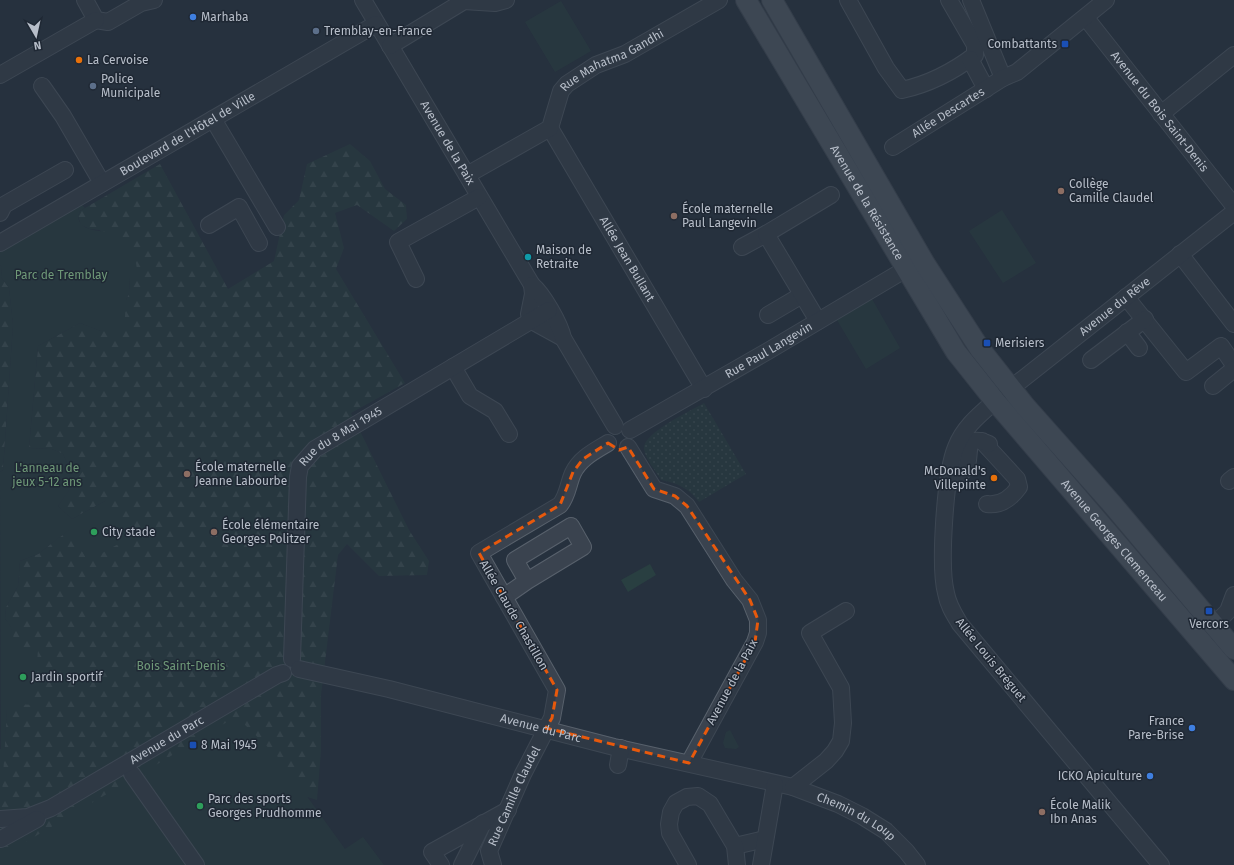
<svg xmlns="http://www.w3.org/2000/svg" width="1234" height="865" font-family="'Fira Sans',sans-serif">
  <style>
    .grass { fill: url(#grass-dots) }
    .forest { fill: url(#forest-firs) }
    .park { fill: #293f41 }
    .lines { fill: none; stroke-linecap: round; stroke-linejoin: round }
    .minor-casing { stroke: #58616c; stroke-width: 18 }
    .major-casing { stroke: #444c58; stroke-width: 22 }
    .minor { stroke: #3a434f; stroke-width: 16 }
    .major { stroke: #59626e; stroke-width: 20 }
    .marked { fill: none; stroke: #e8590c; stroke-width: 3; stroke-dasharray: 8 5; stroke-linejoin: round }
    .shop-dot { fill: #3f7fe0; stroke: #1f2834; stroke-width: 1.5 }
    .service-dot { fill: #5c6f8a; stroke: #1f2834; stroke-width: 1.5 }
    .transit-dot { fill: #1a4fb4; stroke: #1f2834; stroke-width: 1.5 }
    .food-dot { fill: #e8710a; stroke: #1f2834; stroke-width: 1.5 }
    .education-dot { fill: #8d6e63; stroke: #1f2834; stroke-width: 1.5 }
    .culture-dot { fill: #0f9aa8; stroke: #1f2834; stroke-width: 1.5 }
    .leisure-dot { fill: #2e9e5b; stroke: #1f2834; stroke-width: 1.5 }
    .labels { text-anchor: middle; stroke-width: 3; stroke-linejoin: round; paint-order: stroke }
    .poi-label { font-size: 12px; fill: #b7bec9; stroke: #1f2834; text-anchor: start }
    .street-label { font-size: 12px; fill: #b7bec9; stroke: #1f2834 }
    .park-label { font-size: 12px; fill: #6f9978; stroke: #1f2834 }
  </style>
  <defs>
    <pattern id="grass-dots" width="8" height="8" patternUnits="userSpaceOnUse"><rect width="8" height="8" fill="#293f41"/><path d="M2 2h.1M6 6h.1" fill="none" stroke="#46595b" stroke-width="1.8" stroke-linecap="round"/></pattern>
    <pattern id="forest-firs" width="22" height="20" patternUnits="userSpaceOnUse"><rect width="22" height="20" fill="#293f41"/><path d="M5 1l3.5 6h-7zM16 11l3.5 6h-7z" fill="#46595b"/></pattern>
  </defs>
  <rect width="100%" height="100%" fill="#26313e"/>
  <path class="grass" d="M704,403L746,474L699,502C689,488 677,483 661,480C656,471 645,459 644,449C642,433 691,411 704,403Z"/>
  <path class="forest" d="M350,144L370,161L385,189L406,205L407,219L394,231L357,205L335,213L344,248L336,269L405,383L351,413L409,530L429,561L427,575L379,576L347,544L338,555L321,695V751L317,800L301,795L0,865V749H4L7,709L20,704H33C27,686 17,667 13,648C11,636 15,629 5,619L6,607L18,586L20,561L38,554L107,500L72,519L58,506L82,471L68,465L63,454L52,449L29,448L38,346L80,323L101,331L126,300L129,293L130,277L100,230L90,229L81,225L78,216L80,211L160,164L228,289L274,261L284,215L299,200L307,164Z
    M0,265L2,267L1,277L9,288L13,325L3,470L0,472Z"/>
  <path class="park" d="M561,1L591,51L555,72L525,22Z
    M80,203L85,208L80,211L78,216C80,234 104,229 117,235C123,238 129,244 134,249L137,270L130,277L129,293L126,300L124,332L101,331L80,323L38,346L29,448L52,449L63,454L68,465L83,471L58,506L72,519L107,500L129,538L88,561L69,530L38,554L20,561L18,586L6,607L5,619C14,628 14,636 13,647L38,650L33,705L20,704L19,710L7,709L1,811L0,472L3,470L13,325L9,288L1,277L2,267L0,265V250Z
    M1002,210L1036,263L1003,283L969,231Z
    M872,299L900,348L866,369L837,320Z
    M650,564L656,575L628,592L621,580Z
    M232,719L242,722L280,759L345,849L363,837L384,865H0V859L2,856L122,785L135,790L144,784L146,771Z
    M730,730L739,747L736,749L725,748L723,743L726,732Z"/>
  <g class="lines">
    <g class="minor-casing">
      <g id="minor">
        <path d="M85,0L96,20L108,22L141,3L154,0"/>
        <path id="s1" d="M363,0L532,285L533,294L529,314L532,321L563,338"/>
        <path d="M848,0L886,68L902,90C929,84 954,71 975,55V45L949,0"/>
        <path d="M971,0L1003,78"/>
        <path id="s2" d="M1086,18L1234,206"/>
        <path d="M390,46L464,1L495,3L506,0"/>
        <path d="M970,59L986,89"/>
        <path d="M0,75L96,20"/>
        <path d="M42,86L63,116L102,183"/>
        <path d="M1161,114L1234,55"/>
        <path d="M213,119L277,227"/>
        <path id="s3" d="M550,128L704,389"/>
        <path id="s4" d="M893,147L1003,78L1017,72L1106,0"/>
        <path id="s5" d="M467,175L550,128L561,91L567,84L596,65L625,54L719,0"/>
        <path d="M0,213L4,205L65,170"/>
        <path d="M209,225L239,207L259,243"/>
        <path id="s6" d="M0,243L376,24"/>
        <path d="M742,247L766,234"/>
        <path d="M1180,254L1234,324"/>
        <path d="M416,279L398,242L479,197"/>
        <path d="M532,285C543,294 560,324 563,338L615,426"/>
        <path d="M1126,297L1186,372L1221,346L1234,365"/>
        <path d="M768,315L802,295"/>
        <path d="M818,321L766,234L831,195"/>
        <path d="M1127,332L1139,348"/>
        <path d="M1091,360L1145,319"/>
        <path d="M453,367L470,396L495,411L509,434"/>
        <path d="M1213,386L1234,369"/>
        <path id="s7" d="M630,430L768,351L906,269"/>
        <path d="M982,441L1017,479L1019,487C1011,498 1001,506 987,504"/>
        <path d="M628,447L654,489L675,496L687,506L734,580L750,600L758,620V633L755,642L689,763"/>
        <path d="M958,478C960,473 966,470 967,465C971,451 964,433 989,444"/>
        <path d="M1229,481L1234,477"/>
        <path d="M504,597L527,581L583,547L571,526L515,560L527,581"/>
        <path d="M1214,625L1228,611L1234,595"/>
        <path id="s8" d="M292,659L298,477L300,466L315,449L549,310"/>
        <path id="s9" d="M299,669L389,689L614,747L793,787L838,804L862,816L886,831L906,851L917,865"/>
        <path d="M618,765L621,748"/>
        <path d="M132,774L196,865"/>
        <path d="M793,787L826,761L835,751L841,741L843,723L841,688L810,633L846,611"/>
        <path id="s10" d="M1,819L28,817L51,808L277,675L283,673"/>
        <path d="M1,839L37,819"/>
        <path d="M735,846L765,839"/>
        <path d="M441,865L432,852L508,810"/>
        <path d="M462,865L483,823"/>
        <path id="s11" d="M493,865L489,851L523,774L552,718L557,690L479,553L560,505C568,495 568,484 573,473C580,458 595,451 608,443"/>
        <path d="M688,865L670,833L669,824L671,812L676,803L687,797L698,796L710,804L735,846L737,865"/>
        <path d="M761,865L775,784"/>
        <path id="s12" d="M1161,865L960,624C954,614 948,605 946,593C939,566 945,473 956,447C964,427 979,415 995,401L1234,212"/>
      </g>
    </g>
    <g class="major-casing">
      <g id="major">
        <path id="s13" d="M746,0L956,352L995,401L1234,680"/>
        <path d="M772,0L925,264L980,349L1025,406L1112,504L1234,649"/>
      </g>
    </g>
    <use href="#minor" class="minor"/>
    <use href="#major" class="major"/>
  </g>
  <path d="M0 0H1234V865H0ZM608,443L619,450L628,447L654,489L675,496L687,506L750,600L758,620L755,642L689,763L546,728L552,718L557,690L479,553L560,505L573,472L583,459Z" fill="#26313e" fill-opacity=".55" fill-rule="evenodd"/>
  <path class="marked" d="M608,443L619,450L628,447L654,489L675,496L687,506L750,600L758,620L755,642L689,763L546,728L552,718L557,690L479,553L560,505L573,472L583,459Z"/>
  <g class="shop-dot">
    <circle cx="193" cy="17" r="4"/>
    <circle cx="1192" cy="728" r="4"/>
    <circle cx="1150" cy="776" r="4"/>
  </g>
  <g class="service-dot">
    <circle cx="316" cy="31" r="4"/>
    <circle cx="93" cy="86" r="4"/>
  </g>
  <g class="transit-dot">
    <rect x="1061" y="40" width="8" height="8" rx="2"/>
    <rect x="983" y="339" width="8" height="8" rx="2"/>
    <rect x="1205" y="607" width="8" height="8" rx="2"/>
    <rect x="189" y="741" width="8" height="8" rx="2"/>
  </g>
  <g class="food-dot">
    <circle cx="79" cy="60" r="4"/>
    <circle cx="994" cy="478" r="4"/>
  </g>
  <g class="education-dot">
    <circle cx="1061" cy="191" r="4"/>
    <circle cx="674" cy="216" r="4"/>
    <circle cx="187" cy="474" r="4"/>
    <circle cx="214" cy="532" r="4"/>
    <circle cx="1042" cy="812" r="4"/>
  </g>
  <circle class="culture-dot" cx="528" cy="257" r="4"/>
  <g class="leisure-dot">
    <circle cx="94" cy="532" r="4"/>
    <circle cx="23" cy="677" r="4"/>
    <circle cx="200" cy="806" r="4"/>
  </g>
  <g class="labels">
    <g class="poi-label">
      <text x="201" y="21">Marhaba</text>
      <text x="324" y="35">Tremblay-en-France</text>
      <text x="1057" y="48" text-anchor="end">Combattants</text>
      <text x="87" y="64">La Cervoise</text>
      <text x="101" y="83">Police<tspan x="101" dy="14">Municipale</tspan></text>
      <text x="1069" y="188">Collège<tspan x="1069" dy="14">Camille Claudel</tspan></text>
      <text x="682" y="213">École maternelle<tspan x="682" dy="14">Paul Langevin</tspan></text>
      <text x="536" y="254">Maison de<tspan x="536" dy="14">Retraite</tspan></text>
      <text x="995" y="347">Merisiers</text>
      <text x="195" y="471">École maternelle<tspan x="195" dy="14">Jeanne Labourbe</tspan></text>
      <text x="986" y="475" text-anchor="end">McDonald's<tspan x="986" dy="14">Villepinte</tspan></text>
      <text x="222" y="529">École élémentaire<tspan x="222" dy="14">Georges Politzer</tspan></text>
      <text x="102" y="536">City stade</text>
      <text x="1209" y="628" text-anchor="middle">Vercors</text>
      <text x="31" y="681">Jardin sportif</text>
      <text x="1184" y="725" text-anchor="end">France<tspan x="1184" dy="14">Pare-Brise</tspan></text>
      <text x="201" y="749">8 Mai 1945</text>
      <text x="1142" y="780" text-anchor="end">ICKO Apiculture</text>
      <text x="208" y="803">Parc des sports<tspan x="208" dy="14">Georges Prudhomme</tspan></text>
      <text x="1050" y="809">École Malik<tspan x="1050" dy="14">Ibn Anas</tspan></text>
    </g>
    <g class="street-label">
      <text dy="4" stroke="none"><textPath href="#s5" startOffset="194">Rue Mahatma Gandhi</textPath></text>
      <text dy="4" stroke="none"><textPath href="#s2" startOffset="119">Avenue du Bois Saint-Denis</textPath></text>
      <text dy="4" stroke="none"><textPath href="#s4" startOffset="65">Allée Descartes</textPath></text>
      <text dy="4" stroke="none"><textPath href="#s6" startOffset="217">Boulevard de l'Hôtel de Ville</textPath></text>
      <text dy="4" stroke="none"><textPath href="#s1" startOffset="166">Avenue de la Paix</textPath></text>
      <text dy="4" stroke="none"><textPath href="#s13" startOffset="236">Avenue de la Résistance</textPath></text>
      <text dy="4" stroke="none"><textPath href="#s3" startOffset="152">Allée Jean Bullant</textPath></text>
      <text dy="4" stroke="none"><textPath href="#s12" startOffset="709">Avenue du Rêve</textPath></text>
      <text dy="4" stroke="none"><textPath href="#s7" startOffset="160">Rue Paul Langevin</textPath></text>
      <text dy="4" stroke="none"><textPath href="#s8" startOffset="244">Rue du 8 Mai 1945</textPath></text>
      <text dy="4" stroke="none"><textPath href="#s13" startOffset="656">Avenue Georges Clemenceau</textPath></text>
      <text transform="translate(514 615) rotate(60)" y="4">Allée Claude Chastillon</text>
      <text transform="translate(991 660) rotate(51)" y="4">Allée Louis Bréguet</text>
      <text transform="translate(732 682) rotate(-62)" y="4">Avenue de la Paix</text>
      <text dy="4" stroke="none"><textPath href="#s9" startOffset="249">Avenue du Parc</textPath></text>
      <text dy="4" stroke="none"><textPath href="#s10" startOffset="186">Avenue du Parc</textPath></text>
      <text dy="4" stroke="none"><textPath href="#s11" startOffset="75">Rue Camille Claudel</textPath></text>
      <text dy="4" stroke="none"><textPath href="#s9" startOffset="578">Chemin du Loup</textPath></text>
    </g>
    <g class="park-label">
      <text x="61" y="279">Parc de Tremblay</text>
      <text x="47" y="472">L'anneau de<tspan x="47" dy="14">jeux 5-12 ans</tspan></text>
      <text x="181" y="670">Bois Saint-Denis</text>
    </g>
  </g>
  <g transform="translate(36 36) rotate(171)" stroke="#1f2834" stroke-width="3" paint-order="stroke">
  <path d="M0-3L7 15L0 10L-7 15Z" fill="#b7bec9"/>
  <text y="-6" font-size="11" font-weight="bold" text-anchor="middle" fill="#b7bec9">N</text>
  </g>
</svg>
